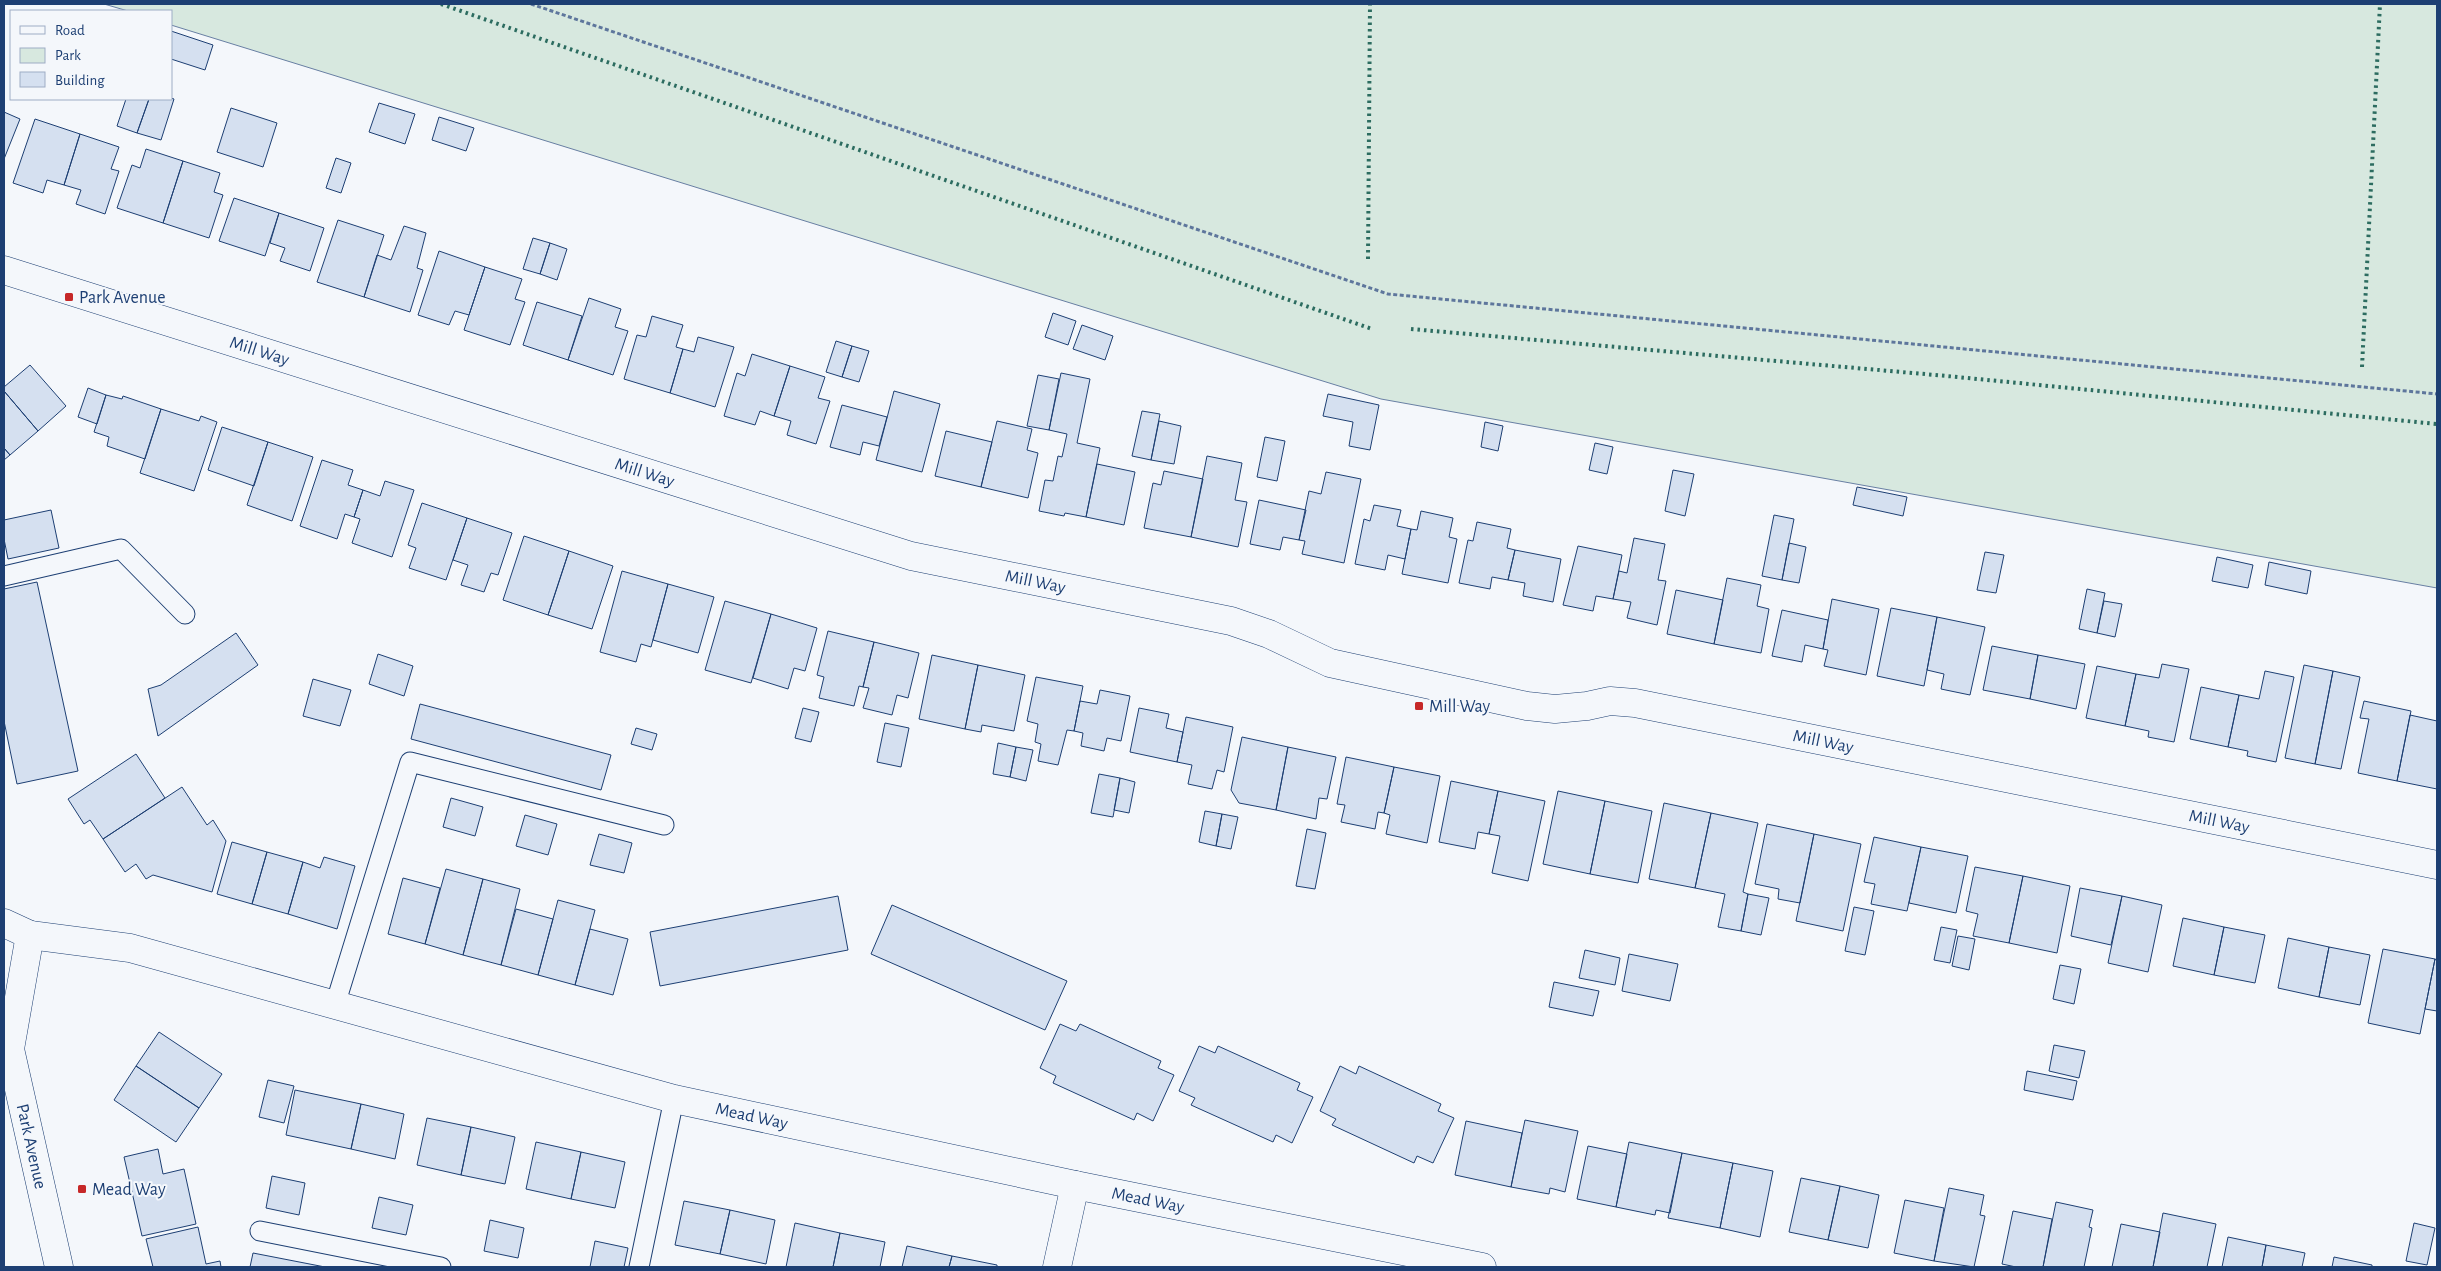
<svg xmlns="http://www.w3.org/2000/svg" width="2441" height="1271" font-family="'Alegreya Sans',sans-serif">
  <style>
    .green { fill: #d7e8df; stroke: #687fa3 }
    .building { fill: #d5e0f0; stroke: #1d3f73 }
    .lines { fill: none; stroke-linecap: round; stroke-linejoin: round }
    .service-casing { stroke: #1d3f73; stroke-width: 21 }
    .minor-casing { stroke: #1d3f73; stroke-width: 29 }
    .tertiary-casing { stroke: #1d3f73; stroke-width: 29 }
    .path { stroke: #5e769c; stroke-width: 3; stroke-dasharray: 4 2.5; stroke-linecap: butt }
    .service { stroke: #f4f7fb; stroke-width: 19 }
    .minor { stroke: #f4f7fb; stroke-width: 28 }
    .tertiary { stroke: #f4f7fb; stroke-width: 28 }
    .hedge { stroke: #2c6c60; stroke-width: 4; stroke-dasharray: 2.5 4; stroke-linecap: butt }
    .poi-dot { fill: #c62828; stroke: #f4f7fb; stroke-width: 2 }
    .labels { text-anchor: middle; stroke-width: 4; stroke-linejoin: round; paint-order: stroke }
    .poi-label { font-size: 18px; fill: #1d3f73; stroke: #f4f7fb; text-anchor: start }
    .street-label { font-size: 18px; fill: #1d3f73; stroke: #f4f7fb }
  </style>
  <rect width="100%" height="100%" fill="#f4f7fb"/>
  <path class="green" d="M104,4H2437V588L1381,399L171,25V11H128Z"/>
  <path class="building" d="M171,31L213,45L205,70L171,59Z
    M171,98L174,99L161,140L137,133L149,99Z
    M126,99H149L137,133L117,126Z
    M379,103L415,114L405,144L369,132Z
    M231,108L277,123L263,167L217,152Z
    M4,112L20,119L4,159Z
    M439,117L474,128L466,151L432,140Z
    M35,119L80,134L64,185L47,180L43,193L13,183Z
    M80,134L119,147L111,169L119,171L105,214L76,204L81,190L64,185Z
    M146,149L183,161L163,223L117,208L132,165L140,168Z
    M336,158L351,163L341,193L326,188Z
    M183,161L220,173L214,192L223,195L209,238L163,223Z
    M234,198L279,213L265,256L219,241Z
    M279,213L324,228L310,271L280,261L285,248L270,243Z
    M338,220L384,235L364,297L317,282Z
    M404,226L426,233L417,268L423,270L410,312L364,297L377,255L391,260Z
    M533,238L550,243L540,274L523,269Z
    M550,243L567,249L557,280L540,274Z
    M439,251L485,267L469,315L455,311L449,325L418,315Z
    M485,267L522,279L515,299L525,302L510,345L464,330Z
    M589,298L621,309L615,327L628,331L613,375L568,360Z
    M537,302L582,316L568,360L523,345Z
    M1053,313L1076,321L1068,345L1045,337Z
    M652,316L683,325L676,347L683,349L670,393L624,379L637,335L646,337Z
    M1082,325L1113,336L1105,360L1073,349Z
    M698,337L734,347L715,407L670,393L683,349L694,352Z
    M836,341L852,346L842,377L826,372Z
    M852,346L869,351L859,382L842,377Z
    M752,354L790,366L774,416L760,411L755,425L724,416L737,373L745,376Z
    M30,365L66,406L38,431L4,391V387Z
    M790,366L825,377L818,398L830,401L816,444L787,435L791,421L774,416Z
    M1061,373L1090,379L1077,443L1100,448L1086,517L1065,513L1064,516L1039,511L1045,480L1053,481L1058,456L1062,457L1067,434L1049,430Z
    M1038,375L1059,379L1049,430L1027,426Z
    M88,388L106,395L97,424L78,417Z
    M4,391L38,431L10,455L4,448Z
    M894,391L940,404L922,472L876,460Z
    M1328,394L1379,405L1370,450L1349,446L1353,422L1323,416Z
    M106,395L122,399L123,396L161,409L145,459L107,446L109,437L94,432Z
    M842,405L887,417L879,446L863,442L860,455L830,447Z
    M161,409L199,421L201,416L217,422L194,491L140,473Z
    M1142,411L1160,414L1151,460L1132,456Z
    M997,421L1032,429L1027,450L1038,453L1028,498L981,487Z
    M1159,421L1181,426L1174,464L1151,460Z
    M1485,422L1503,426L1498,451L1481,447Z
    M222,427L268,442L254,486L208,470Z
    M946,431L992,442L981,487L935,476Z
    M1265,437L1285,441L1277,481L1257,477Z
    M268,442L313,457L292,521L247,505Z
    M1595,443L1613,447L1607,474L1589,470Z
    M4,448L10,455L4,460Z
    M1207,456L1242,463L1235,500L1247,502L1238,547L1191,537Z
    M322,460L353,470L348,485L363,490L354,517L345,514L337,539L300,526Z
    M1097,464L1135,472L1124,525L1086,517Z
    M1673,470L1694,474L1685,516L1665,511Z
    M1164,471L1203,479L1191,537L1144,528L1153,483L1161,485Z
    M1326,472L1361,479L1344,563L1302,554L1305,541L1299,540L1309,491L1321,494Z
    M385,481L414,490L392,557L352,543L360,519L354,517L363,490L380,496Z
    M1857,487L1907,497L1903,516L1853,505Z
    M1259,500L1306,510L1299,540L1283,537L1280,550L1250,544Z
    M422,503L467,518L446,580L409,568L416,548L408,545Z
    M1374,505L1401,510L1397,526L1411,529L1405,559L1388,555L1385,570L1355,564L1364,519L1370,521Z
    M51,510L59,548L8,559L4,539V520Z
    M1421,511L1453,518L1449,537L1457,539L1448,583L1402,574L1411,529L1417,530Z
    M1774,515L1794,519L1782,580L1762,576Z
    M467,518L512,533L498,575L491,573L484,592L461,585L468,565L453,560Z
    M1477,522L1511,529L1507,548L1515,550L1508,580L1492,577L1490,589L1459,583L1468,540L1473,541Z
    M524,536L569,551L548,615L503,600Z
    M1634,538L1665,544L1658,580L1666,581L1657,625L1627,618L1631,602L1613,599L1619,571L1627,573Z
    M1789,543L1806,547L1799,583L1782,580Z
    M1578,546L1622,555L1613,599L1596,596L1593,611L1563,605Z
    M1515,550L1561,559L1553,602L1523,596L1525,583L1508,580Z
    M569,551L613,566L592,629L548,615Z
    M1985,552L2004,555L1996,593L1977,590Z
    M2217,557L2253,565L2248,588L2212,581Z
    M2269,562L2311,571L2307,594L2265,585Z
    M622,571L668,584L651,647L641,644L636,662L600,652Z
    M1727,578L1761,585L1757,606L1769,609L1761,653L1714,644Z
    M37,582L78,771L17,784L4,721V589Z
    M668,584L714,597L698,653L653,640Z
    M2087,589L2105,593L2097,633L2079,629Z
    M1676,590L1723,600L1714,644L1667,634Z
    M1832,599L1879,609L1866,675L1824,666L1828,650L1823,649Z
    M725,601L771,614L751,683L705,670Z
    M2104,601L2122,604L2115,637L2097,633Z
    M1891,608L1937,617L1924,686L1877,676Z
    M1782,610L1828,620L1823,649L1805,645L1802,662L1772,656Z
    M771,614L817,628L805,671L794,668L788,689L753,678Z
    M1937,617L1985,627L1970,695L1941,689L1944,674L1927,670Z
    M828,631L874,642L863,687L859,686L854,706L819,698L824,677L817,675Z
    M236,633L258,665L158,736L148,689L161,685Z
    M874,642L919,653L908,698L897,695L892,715L863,708L869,688L863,687Z
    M1992,646L2038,655L2030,699L1983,690Z
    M378,654L413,666L404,696L369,684Z
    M932,655L978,665L965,729L919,719Z
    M2038,655L2085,664L2076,709L2030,699Z
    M2162,664L2189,669L2174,742L2148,737L2149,731L2125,726L2136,674L2159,678Z
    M978,665L1025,675L1014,731L982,725L981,732L965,729Z
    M2304,665L2333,671L2315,764L2285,758Z
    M2097,666L2136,674L2125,726L2086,718Z
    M2265,671L2294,677L2276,762L2247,756L2248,751L2228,747L2239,695L2259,699Z
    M2333,671L2360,677L2341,769L2315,764Z
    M1036,677L1083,686L1074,731L1067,730L1058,765L1038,761L1041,744L1035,742L1038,724L1027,721Z
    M313,679L351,690L340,726L303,716Z
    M2201,687L2239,695L2228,747L2190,739Z
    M1100,690L1130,696L1121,741L1107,738L1104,751L1081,746L1083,733L1074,731L1080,701L1097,704Z
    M2364,701L2411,711L2397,781L2358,773L2369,719L2360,718Z
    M420,704L611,755L601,790L411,739Z
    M803,708L819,712L811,742L795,738Z
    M1139,708L1169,714L1166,728L1183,732L1177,762L1130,752Z
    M2410,715L2437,721V789L2397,781Z
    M1186,717L1233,727L1224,772L1217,770L1212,789L1188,784L1192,765L1177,762Z
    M885,723L909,728L901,767L877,762Z
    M636,728L657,734L652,750L631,744Z
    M1242,737L1288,747L1276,810L1239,803L1231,790Z
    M998,743L1016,747L1010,777L993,774Z
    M1016,747L1033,750L1026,781L1010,777Z
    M1288,747L1336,757L1327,799L1319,798L1316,819L1276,810Z
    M136,754L165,798L103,839L90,820L84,824L68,799Z
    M1346,757L1394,767L1384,813L1378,812L1375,829L1341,822L1345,805L1337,804Z
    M1394,767L1440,776L1427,843L1386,834L1390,815L1384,813Z
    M1099,774L1120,778L1113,817L1091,813Z
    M1120,778L1135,782L1129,813L1114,810Z
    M1451,781L1498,791L1489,834L1478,832L1475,849L1439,842Z
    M182,787L207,825L213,820L226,841L212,892L153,875L146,879L136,864L125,872L103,839Z
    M1498,791L1545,801L1528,881L1492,873L1500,836L1489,834Z
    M1558,791L1605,801L1590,874L1543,864Z
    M451,798L483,807L475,836L443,827Z
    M1605,801L1652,811L1638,883L1590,874Z
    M1664,803L1711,813L1695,888L1649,879Z
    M1205,811L1222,814L1216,846L1199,842Z
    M1711,813L1758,823L1743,892L1748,894L1741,931L1718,927L1725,894L1695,888Z
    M1222,814L1238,817L1231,849L1216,846Z
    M525,815L557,824L548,855L516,846Z
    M1767,824L1814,834L1800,903L1778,899L1779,889L1755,884Z
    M1307,829L1326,833L1315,889L1296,886Z
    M599,834L632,843L624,873L590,865Z
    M1814,834L1861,844L1843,931L1796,921Z
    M1874,837L1921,847L1907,911L1871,904L1875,884L1864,882Z
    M232,842L267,852L252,904L217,894Z
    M1921,847L1968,856L1956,913L1909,903Z
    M267,852L303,862L288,914L252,904Z
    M324,857L355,866L337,929L288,914L303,862L320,868Z
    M1975,867L2023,876L2009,943L1973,936L1978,914L1966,911Z
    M446,869L483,879L463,955L425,944Z
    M2023,876L2070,886L2057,953L2009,943Z
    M403,878L440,888L425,944L388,934Z
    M483,879L520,889L501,965L463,955Z
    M2080,888L2122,896L2111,945L2071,936Z
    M1748,894L1769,898L1761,935L1741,931Z
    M838,896L848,950L660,986L650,932Z
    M2122,896L2162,905L2148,972L2108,963Z
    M558,900L595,910L575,985L538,975Z
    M892,905L1067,981L1045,1030L871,954Z
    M1854,907L1874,911L1865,955L1845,951Z
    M516,909L553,919L538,975L501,965Z
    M2183,918L2224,927L2214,975L2173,966Z
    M1941,927L1957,930L1950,963L1934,960Z
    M2224,927L2265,935L2255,983L2214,975Z
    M590,929L628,939L613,995L575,985Z
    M1958,936L1975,939L1969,970L1952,966Z
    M2288,938L2329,947L2319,997L2278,988Z
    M2329,947L2370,955L2360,1005L2319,997Z
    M2383,949L2435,959L2420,1034L2368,1023Z
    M1585,950L1620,958L1615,985L1579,978Z
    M1629,954L1678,964L1670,1001L1622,991Z
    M2435,959L2437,960V1011L2425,1009Z
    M2060,965L2081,969L2074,1004L2053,999Z
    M1554,982L1599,991L1593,1016L1549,1007Z
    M1060,1024L1076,1031L1080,1024L1161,1061L1158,1068L1174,1075L1153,1121L1137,1113L1134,1120L1053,1083L1056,1076L1040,1068Z
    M159,1032L222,1074L199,1108L136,1066Z
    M2054,1045L2085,1051L2079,1078L2049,1071Z
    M1199,1046L1215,1053L1218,1046L1300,1083L1297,1090L1313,1097L1292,1143L1276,1135L1273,1142L1191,1105L1195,1098L1179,1091Z
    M136,1066L199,1108L176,1142L114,1100Z
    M1340,1066L1356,1074L1359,1066L1441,1104L1438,1111L1454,1118L1433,1163L1417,1156L1414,1163L1332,1125L1336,1119L1320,1111Z
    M2027,1071L2077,1081L2073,1100L2024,1090Z
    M268,1080L294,1086L284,1123L259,1117Z
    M295,1090L361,1104L351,1149L286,1135Z
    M361,1104L404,1114L395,1159L351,1149Z
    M427,1118L471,1127L461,1175L417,1165Z
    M1525,1120L1578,1131L1565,1192L1550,1188L1549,1194L1511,1187Z
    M1466,1121L1522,1133L1511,1187L1455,1175Z
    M471,1127L515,1137L505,1184L461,1175Z
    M536,1142L581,1152L571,1199L526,1189Z
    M1629,1142L1682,1153L1670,1213L1656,1210L1655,1215L1616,1207Z
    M1588,1146L1627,1154L1616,1207L1577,1199Z
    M158,1149L163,1174L184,1169L196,1224L142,1236L124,1157Z
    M581,1152L625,1162L615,1208L571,1199Z
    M1682,1153L1733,1163L1720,1228L1668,1218Z
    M1733,1163L1773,1171L1760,1237L1720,1228Z
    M272,1176L305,1183L299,1215L266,1208Z
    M1801,1178L1840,1186L1828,1240L1789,1232Z
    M1840,1186L1879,1195L1868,1248L1828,1240Z
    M1949,1188L1984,1195L1980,1215L1985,1216L1974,1267L1934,1261Z
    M379,1197L413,1205L406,1235L372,1228Z
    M1905,1200L1944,1208L1934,1261L1894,1253Z
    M684,1201L730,1210L720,1254L675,1245Z
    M2056,1202L2093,1210L2089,1227L2092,1228L2084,1267H2043Z
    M730,1210L775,1220L766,1264L720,1254Z
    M2013,1211L2052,1219L2043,1267H2016L2002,1264Z
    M2163,1213L2216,1224L2207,1267H2153Z
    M490,1220L524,1228L518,1258L484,1251Z
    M795,1223L840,1233L833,1267H786Z
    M2414,1223L2435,1228L2427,1265L2406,1261Z
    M2121,1224L2160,1232L2153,1267H2112Z
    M198,1227L206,1264L220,1261L221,1267H153L146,1239Z
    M840,1233L885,1242L880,1267H833Z
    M2228,1237L2266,1245L2262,1267H2222Z
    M595,1241L628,1248L624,1267H590Z
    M2266,1245L2305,1253L2302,1267H2262Z
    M907,1246L952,1256L949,1267H902Z
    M253,1253L325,1267H250Z
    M952,1256L997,1265V1267H949Z
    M2334,1257L2372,1265V1267H2332Z"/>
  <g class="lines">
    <g class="service-casing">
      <path id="service" d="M4,576L121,549L185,614
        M335,1005L410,762L664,825
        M260,1231L441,1267
        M639,1267L674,1099"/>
    </g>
    <g class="minor-casing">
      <g id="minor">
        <path id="s1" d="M4,270L911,556L1231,621L1269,634L1330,663L1527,706L1555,709L1587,706L1610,701L1635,703L2437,865"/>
        <path id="s2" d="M30,935L130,948L674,1099L1075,1185L1482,1267"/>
        <path d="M1057,1267L1075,1185"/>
      </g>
    </g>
    <g class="tertiary-casing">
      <g id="tertiary">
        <path id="s3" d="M4,923L30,935L10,1049L59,1267"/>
      </g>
    </g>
    <path class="path" d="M531,4L1388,294L2437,394"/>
    <use href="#service" class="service"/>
    <use href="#minor" class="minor"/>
    <use href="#tertiary" class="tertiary"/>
    <path class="hedge" d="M441,4L1372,329
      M1368,259L1370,4
      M1411,329L1947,376L2437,424
      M2362,367L2380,4"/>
  </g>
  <g class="poi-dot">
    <rect x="64" y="292" width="10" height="10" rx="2.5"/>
    <rect x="1414" y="701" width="10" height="10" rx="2.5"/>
    <rect x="77" y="1184" width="10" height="10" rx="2.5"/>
  </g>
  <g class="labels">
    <g class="poi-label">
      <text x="79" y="303">Park Avenue</text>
      <text x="1429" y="712">Mill Way</text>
      <text x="92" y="1195">Mead Way</text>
    </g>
    <g class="street-label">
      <text dy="6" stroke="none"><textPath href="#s1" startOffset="268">Mill Way</textPath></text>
      <text dy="6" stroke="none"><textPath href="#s1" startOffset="672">Mill Way</textPath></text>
      <text dy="6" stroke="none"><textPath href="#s1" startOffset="1078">Mill Way</textPath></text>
      <text dy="6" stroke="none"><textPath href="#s1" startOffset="1888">Mill Way</textPath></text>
      <text dy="6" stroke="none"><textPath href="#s1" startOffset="2292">Mill Way</textPath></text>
      <text dy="6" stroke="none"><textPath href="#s2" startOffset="745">Mead Way</textPath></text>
      <text dy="6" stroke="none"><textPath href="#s3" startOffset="244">Park Avenue</textPath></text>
      <text dy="6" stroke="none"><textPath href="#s2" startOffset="1150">Mead Way</textPath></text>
    </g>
  </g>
  <rect width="2441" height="1271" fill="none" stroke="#1d3f73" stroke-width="10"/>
  <rect x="10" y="10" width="162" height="90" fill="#f4f7fb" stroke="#9eadc5"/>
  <rect x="20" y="26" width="25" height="8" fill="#f4f7fb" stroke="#9eadc5"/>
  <text x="55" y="35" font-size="15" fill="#1d3f73">Road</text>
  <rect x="20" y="48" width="25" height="15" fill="#d7e8df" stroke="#9eadc5"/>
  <text x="55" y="60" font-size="15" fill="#1d3f73">Park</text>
  <rect x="20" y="72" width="25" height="15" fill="#d5e0f0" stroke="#9eadc5"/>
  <text x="55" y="85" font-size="15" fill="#1d3f73">Building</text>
</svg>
